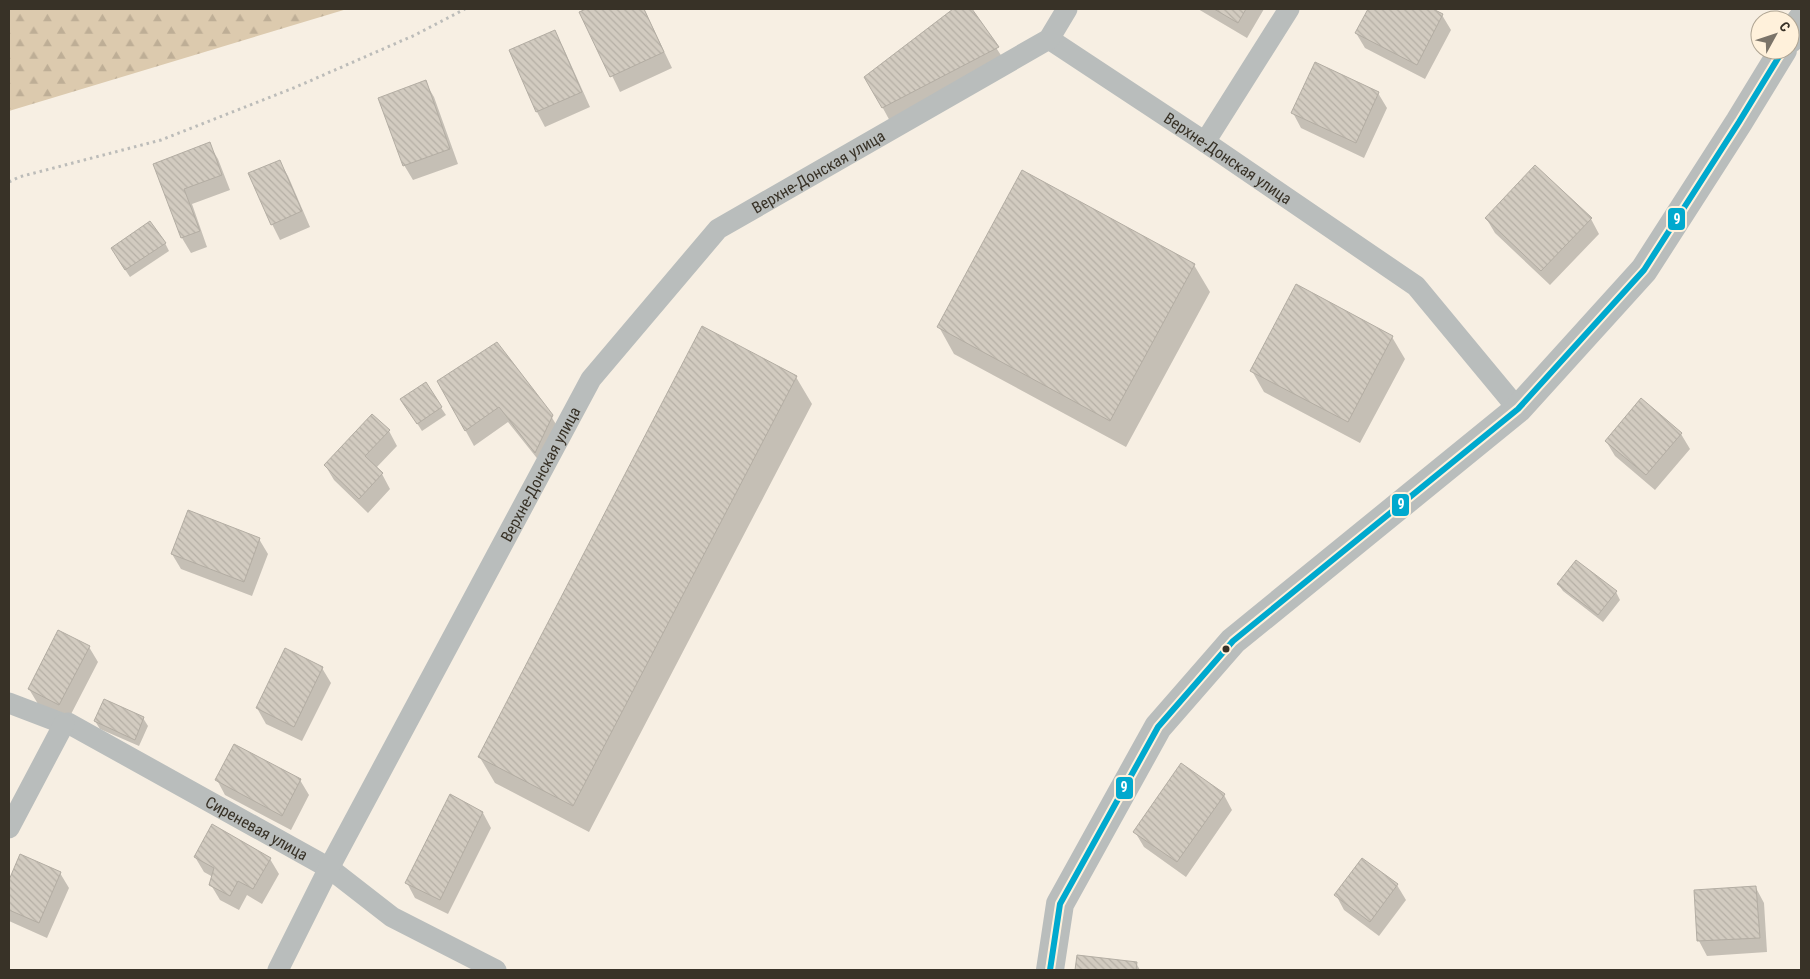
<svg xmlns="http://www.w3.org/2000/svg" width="1810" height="979" font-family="'Roboto Condensed',sans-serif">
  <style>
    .forest { fill: url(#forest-firs) }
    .shadow { fill: #0003 }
    .building { fill: url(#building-back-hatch); stroke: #b3ada3 }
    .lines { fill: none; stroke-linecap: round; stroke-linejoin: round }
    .path { stroke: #bcbcb9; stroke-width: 3; stroke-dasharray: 2.5 4; stroke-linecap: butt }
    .lane { stroke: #b9bdbc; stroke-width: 21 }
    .street { stroke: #b9bdbc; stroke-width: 28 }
    .bus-1-casing { stroke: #fff1db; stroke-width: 10 }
    .bus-1 { stroke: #00a9ce; stroke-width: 6 }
    .bus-dot { fill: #383227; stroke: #fff1db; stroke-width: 2 }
    .labels { text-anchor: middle; stroke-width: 4.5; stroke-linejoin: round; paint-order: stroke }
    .street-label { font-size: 16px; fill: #383227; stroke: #fff1db }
    .line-badge { stroke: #fff1db; stroke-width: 2 }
    .badge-label { font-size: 14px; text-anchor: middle; font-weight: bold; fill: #fff }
  </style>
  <defs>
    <pattern id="forest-firs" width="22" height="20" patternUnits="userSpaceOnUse" patternTransform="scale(1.25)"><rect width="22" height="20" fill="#dccaae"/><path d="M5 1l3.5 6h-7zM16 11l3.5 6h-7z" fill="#beae96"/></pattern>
    <pattern id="building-back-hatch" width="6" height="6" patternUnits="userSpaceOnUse" patternTransform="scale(1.25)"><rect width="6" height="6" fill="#d2cbc0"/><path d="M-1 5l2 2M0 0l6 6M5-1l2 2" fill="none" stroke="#b5afa5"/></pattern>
  </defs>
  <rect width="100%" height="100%" fill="#f7efe3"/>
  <path class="forest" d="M9,9H347L9,111Z"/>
  <path class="shadow" d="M589,9H644L672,68L620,92L581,12Z
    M955,9H971L1006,63L891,123L866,77Z
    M1198,9H1264L1247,38Z
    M1369,9H1430L1442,15L1451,30L1425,79L1365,48L1356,33Z
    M554,32L563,47L590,107L545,127L537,112Z
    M425,82L434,97L458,164L413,180L404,165Z
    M1378,93L1387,108L1364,158L1301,128L1293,113Z
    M209,144L218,159L230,190L192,204L207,247L191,253L182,238L154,164Z
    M279,161L288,176L310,227L280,240L272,224Z
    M1486,218L1591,219L1599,234L1550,285L1495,233Z
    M165,243L169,251L130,277L116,256Z
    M1194,265L1210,292L1126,447L954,354L939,327Z
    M1392,337L1405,359L1360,443L1264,392L1252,371Z
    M796,377L812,404L589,832L495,783L479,756Z
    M439,382L551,416L560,431L544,467L508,422L474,446Z
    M425,384L446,415L422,431L406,406Z
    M389,431L397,446L376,468L382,474L390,489L368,513L334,480L325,465Z
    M1681,434L1690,449L1655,490L1615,456L1606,441Z
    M259,539L268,554L252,596L181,569L172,554Z
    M1558,584L1616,592L1620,600L1603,622L1563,591Z
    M89,647L98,662L68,720L38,704L29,689Z
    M322,668L331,683L302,741L266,724L257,708Z
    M143,718L148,726L139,746L100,729L95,721Z
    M217,780H300L309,795L291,830L225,795Z
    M1224,795L1232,810L1186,877L1144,847L1135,832Z
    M483,813L491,828L448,914L415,898L407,883Z
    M21,856L60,873L69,888L47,938L9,921V883Z
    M195,857L270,859L279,874L262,904L247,895L239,910L220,900L211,885L213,877L204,872Z
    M1397,885L1406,900L1379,936L1344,910L1336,895Z
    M1756,888L1764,903L1767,952L1707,956L1699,941Z
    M1078,956L1136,963L1140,970H1076Z"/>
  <path class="building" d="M586,9H644L664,52L610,77L579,12Z
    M953,9H972L999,47L882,108L864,77Z
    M1214,9H1246L1238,23Z
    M1368,9H1433L1443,14L1417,65L1355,33Z
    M555,30L582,92L536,112L509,50Z
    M1315,62L1379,92L1356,143L1291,113Z
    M426,80L450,149L403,166L378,98Z
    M210,142L222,175L184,189L200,231L181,238L153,164Z
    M280,160L302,211L271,225L248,173Z
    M1535,165L1592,218L1541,271L1485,218Z
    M1022,170L1195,264L1110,421L937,327Z
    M150,221L166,243L125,270L111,248Z
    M1296,284L1393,336L1348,422L1250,371Z
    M702,326L797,376L573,806L478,757Z
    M497,342L553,415L535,453L499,407L465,431L437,381Z
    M426,382L442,407L417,424L400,399Z
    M1641,398L1682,433L1646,475L1605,441Z
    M372,414L390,430L365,456L383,473L359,499L324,465Z
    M188,510L260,538L244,582L171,554Z
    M1576,560L1617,591L1598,615L1557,584Z
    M58,630L90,646L59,705L28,689Z
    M285,648L323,667L294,727L256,708Z
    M104,699L144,717L135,740L94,721Z
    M234,744L301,779L282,816L215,780Z
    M1181,763L1225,794L1177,862L1133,832Z
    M450,794L483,812L440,900L405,883Z
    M212,824L271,858L253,889L238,881L230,896L209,885L214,868L194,857Z
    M20,854L61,872L39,923L9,910V880Z
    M1362,858L1398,884L1370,922L1334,895Z
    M1756,886L1760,938L1697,941L1694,890Z
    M1077,955L1137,962L1136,970H1075Z"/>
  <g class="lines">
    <path class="path" d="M9,182L19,177L161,140L296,87L415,35L465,9"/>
    <g class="lane">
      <path id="s1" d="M1049,39L1205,142L1416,286L1518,409"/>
      <path d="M1205,142L1289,9"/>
      <path id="s2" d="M9,703L64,724L68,723L329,868L392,917L496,970"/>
      <path d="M9,828L64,724"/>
      <path id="s3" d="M278,970L329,868L591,379L718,229L1049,39L1067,9"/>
    </g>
    <path class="street" d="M1790,39L1801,20
      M1050,970L1060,904L1158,727L1233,641L1518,409L1644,270L1739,122L1783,50"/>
    <g class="bus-1-casing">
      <path id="bus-1" d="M1050,970L1060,904L1158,727L1233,641L1518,409L1644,270L1739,122L1783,50"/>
    </g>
    <use href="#bus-1" class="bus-1"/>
  </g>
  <circle class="bus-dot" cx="1226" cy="649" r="4.5"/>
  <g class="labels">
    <g class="street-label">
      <text dy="6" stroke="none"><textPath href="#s1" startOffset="215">Верхне-Донская улица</textPath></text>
      <text dy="6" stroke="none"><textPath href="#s3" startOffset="981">Верхне-Донская улица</textPath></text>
      <text dy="6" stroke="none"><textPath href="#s3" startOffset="561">Верхне-Донская улица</textPath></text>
      <text dy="6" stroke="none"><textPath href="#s2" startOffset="279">Сиреневая улица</textPath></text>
    </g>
  </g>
  <g class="line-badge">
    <rect x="1667" y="207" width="19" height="24" rx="5" fill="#00a9ce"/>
    <rect x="1391" y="493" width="19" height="24" rx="5" fill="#00a9ce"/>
    <rect x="1115" y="776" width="19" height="24" rx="5" fill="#00a9ce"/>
  </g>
  <g class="badge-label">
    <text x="1677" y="224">9</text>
    <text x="1401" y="509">9</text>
    <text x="1124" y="792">9</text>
  </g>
  <rect width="1810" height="979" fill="none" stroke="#383227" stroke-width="20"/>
  <g transform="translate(1775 35) rotate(50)"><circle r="24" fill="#fff1db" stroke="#afa593"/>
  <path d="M0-4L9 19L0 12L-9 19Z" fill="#7b7469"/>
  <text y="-8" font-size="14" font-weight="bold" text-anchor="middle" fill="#383227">С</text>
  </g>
</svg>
